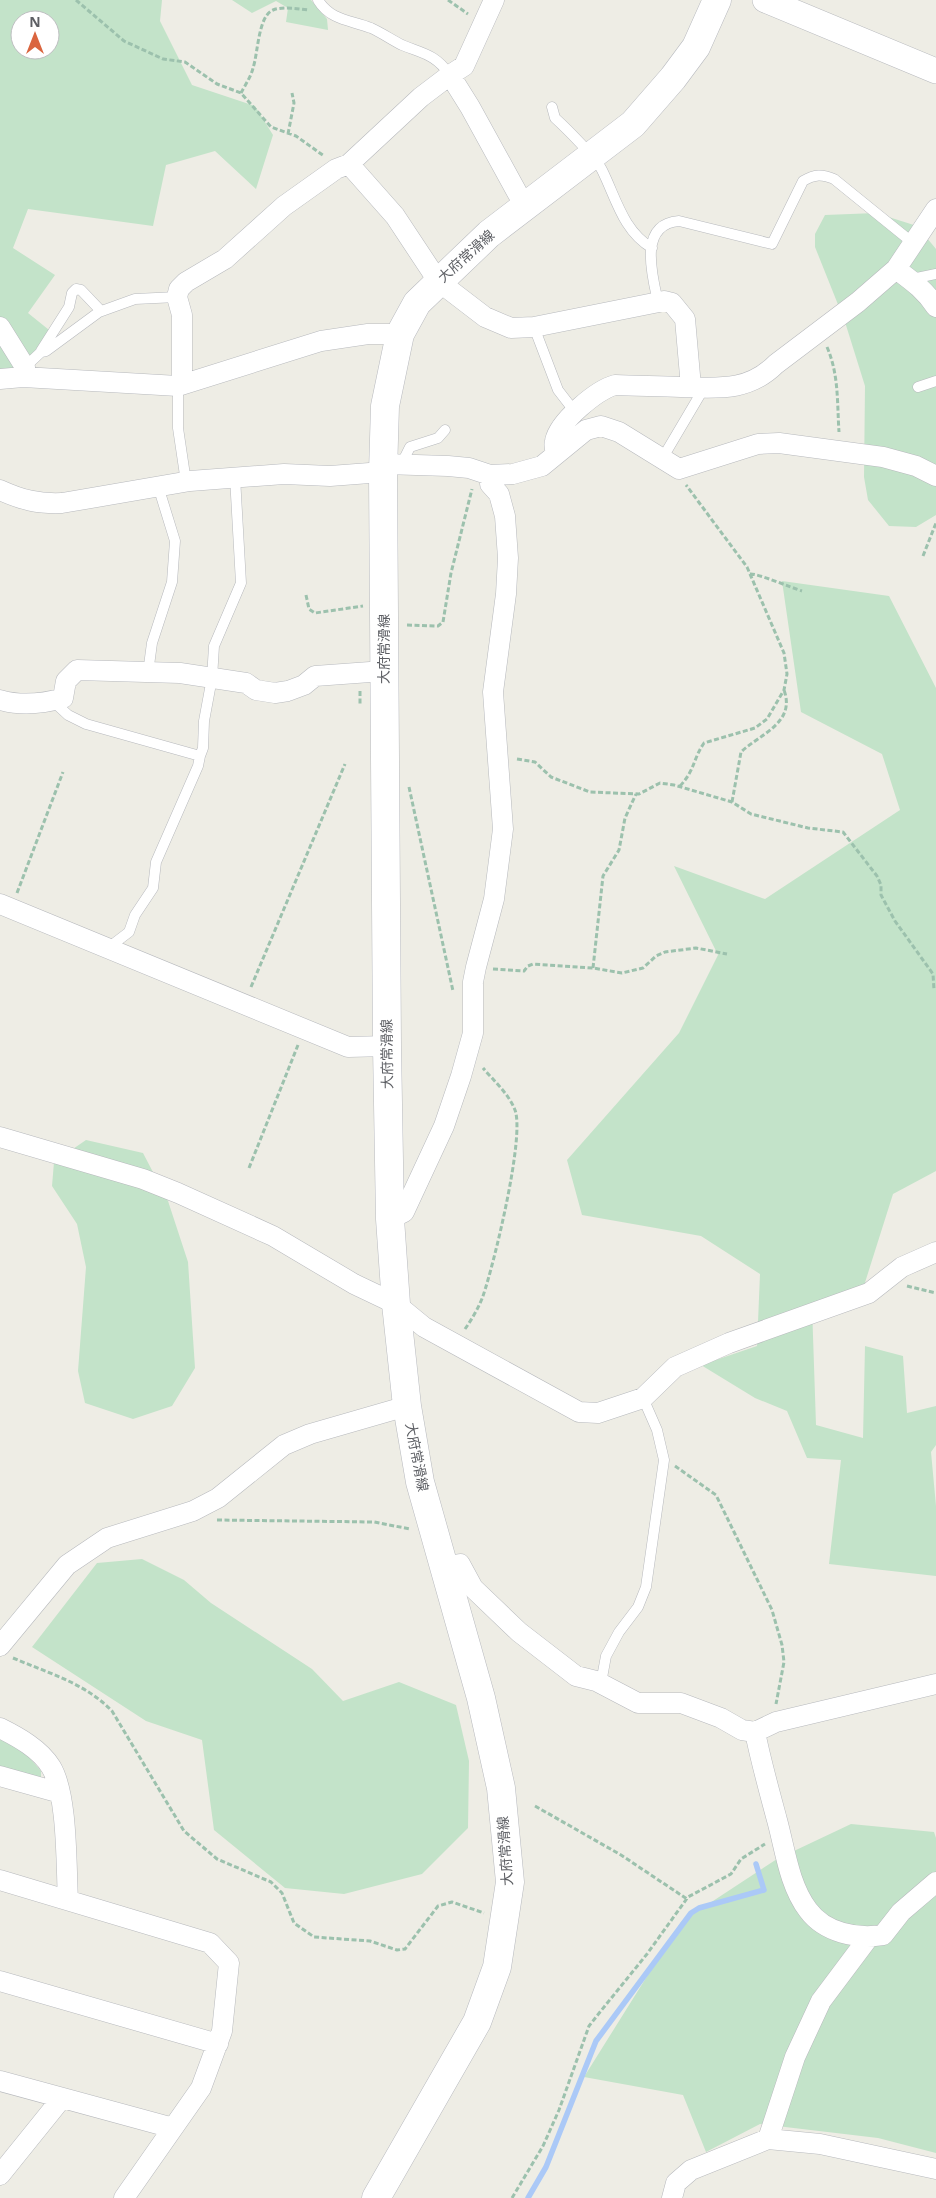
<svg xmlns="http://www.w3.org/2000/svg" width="936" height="2198" font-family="'Noto Sans','Noto Sans JP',sans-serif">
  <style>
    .green { fill: #c3e3c9; fill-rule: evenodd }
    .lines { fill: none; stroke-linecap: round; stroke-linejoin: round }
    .stream { stroke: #abc9f7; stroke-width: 5.5 }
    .service-casing { stroke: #b7b9bd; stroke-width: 11 }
    .minor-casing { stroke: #b7b9bd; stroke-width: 21 }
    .tertiary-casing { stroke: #b7b9bd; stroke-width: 26 }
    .secondary-casing { stroke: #b8babf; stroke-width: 29 }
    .path { stroke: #9cc1ad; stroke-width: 3; stroke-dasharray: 5 2.5; stroke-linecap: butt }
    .service { stroke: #fff; stroke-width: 10 }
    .minor { stroke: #fff; stroke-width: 20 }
    .tertiary { stroke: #fff; stroke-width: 25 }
    .secondary { stroke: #fff; stroke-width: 28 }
    .labels { text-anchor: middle; stroke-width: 4; stroke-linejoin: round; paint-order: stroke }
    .street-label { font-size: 14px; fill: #5d5f64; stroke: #fff }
  </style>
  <rect width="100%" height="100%" fill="#eeede5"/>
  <path class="green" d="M0,0H162L160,21L192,85L255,106L273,135L256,189L215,151L166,165L153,226L28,209L13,248L55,275L28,313L59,338L21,365L0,376ZM20,20H50V50H20Z
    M232,0H311L327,19L328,30L286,22L288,8L276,1L252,13Z
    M876,213L917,226L936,249V515L916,527L889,526L868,500L864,477L865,386L845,322L815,247V234L825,215Z
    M782,581L889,596L936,688V1171L893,1194L862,1292L812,1306L816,1425L863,1438L865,1346L903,1356L907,1413L936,1406V1445L931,1452L936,1506V1576L829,1564L841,1460L807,1458L787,1411L755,1398L701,1365L757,1346L760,1274L701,1236L582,1215L567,1160L679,1033L718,955L674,866L765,899L900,810L882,754L801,712Z
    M86,1140L143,1153L168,1201L188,1262L195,1368L172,1406L133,1419L85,1403L78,1371L86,1267L77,1224L52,1186L54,1162Z
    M142,1559L184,1580L211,1603L312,1669L343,1701L399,1682L456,1705L469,1761L468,1828L422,1874L344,1894L285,1888L214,1830L202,1740L146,1721L32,1647L97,1563Z
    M0,1736L23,1750L41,1771V1778L0,1767Z
    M851,1824L934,1832L936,1838V2153L878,2138L760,2124L706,2152L683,2095L584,2077L681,1922L777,1859Z"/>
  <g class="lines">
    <path class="stream" d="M528,2198L546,2167L596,2041L691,1913L699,1908L764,1890L756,1864"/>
    <g class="service-casing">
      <path id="service" d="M318,0C331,21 351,20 371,28C382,33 392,40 402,45C424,54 435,54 450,75
        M552,107L555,118C566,128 596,158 602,170C616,198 623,231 652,248
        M912,279L936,274
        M658,302C652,275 638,224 679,221L772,244L803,181C815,174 822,174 834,179L913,243
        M534,327L558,390L575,412
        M41,351L69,307L72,293L76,289L81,290L101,311
        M25,367L41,352L46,351L99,312L135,299L177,297
        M178,386V428L186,482
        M918,387L936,381
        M662,459L704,388
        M401,465L410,447L438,438L445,430
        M148,673L152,643L172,582L175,541L158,486
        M53,701L68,715L86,724L200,756L198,766L156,862L153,888L135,915L129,932L112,945L110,951
        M200,756L203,748L204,721L212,678L214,646L241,583L235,477
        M601,1683L606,1656L619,1632L638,1607L646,1587L664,1460L657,1430L643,1398"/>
    </g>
    <g class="minor-casing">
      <path id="minor" d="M494,0L464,66L450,75L470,107L525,207
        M450,75L421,97L349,164L395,216L438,281L485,317L511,328L534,327L664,301L672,303L685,319L691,387
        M896,269C912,281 925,290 936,307
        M0,327L25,367L23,377
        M0,379L23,377L178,386L321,341L368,334H400
        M182,384V315L177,297L179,289L186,282L225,259L284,206L336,169L349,164
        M556,453C555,450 554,444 555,441C559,421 597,390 615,385C637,386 659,386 681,387C718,388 748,392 776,364L858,302L896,269L936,209
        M384,464L448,466L469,468L490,475L513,474L542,466L586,430L601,426L619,432L679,469L758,444L779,443L883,457L916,466L936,476
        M0,490C22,500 38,504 62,503L190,481L284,474L330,476L383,472
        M0,700C21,706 42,704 63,698L66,681L77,670L180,673L246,683L256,690L275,693L288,691L304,685L315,676L384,671
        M0,904L348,1047L387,1046
        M0,1137L143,1179L178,1193L273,1236L354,1284L396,1304L424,1327L579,1412L598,1413L643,1398L675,1367L729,1343L869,1293L902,1267L936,1252
        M390,1219L404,1212L444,1126L461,1076L473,1033V982L476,967L494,899L503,829L493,692L506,594L508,558L505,516L499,494L490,484V475
        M444,1567L460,1564L473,1588L519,1632L576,1676L596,1681L638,1703H681L721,1718L742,1730L755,1732L776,1722L936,1684
        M0,1646L67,1565L107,1538L193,1511L218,1498L284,1445L310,1434L407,1406
        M0,1728C18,1737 40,1749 51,1767C68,1795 66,1866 68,1900
        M755,1732C761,1762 769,1790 777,1820C785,1849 789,1885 808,1910C825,1933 856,1939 883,1935L901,1912L936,1882
        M0,1776L60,1793
        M0,1880L210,1943L229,1963L222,2031L201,2088L124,2198
        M0,1981L218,2044
        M0,2081L173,2128
        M768,2139L795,2057L821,2001L869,1937
        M0,2175L62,2098
        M672,2198L676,2183L691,2170L768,2139L820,2144L936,2169"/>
    </g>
    <g class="tertiary-casing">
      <path id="tertiary" d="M765,0L936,71"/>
    </g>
    <g class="secondary-casing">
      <path id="secondary" d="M376,2198L477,2022L497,1967L510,1882L501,1788L481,1698L420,1482L407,1406L396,1304L390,1219L387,1046L383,472L385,406L400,334L417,303L489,234L633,124L673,78L696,47L717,0"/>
    </g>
    <path class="path" d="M76,0L124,41L163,59L185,62L217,84L241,93L271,127L296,136L324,156
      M448,0L468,14
      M241,93C245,85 251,77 253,68C258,54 258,16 273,10C283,6 299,9 309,10
      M288,134L294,103L292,93
      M827,347C839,375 837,402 839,432
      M923,556L936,523
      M750,574C757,573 792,588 802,591
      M306,595L309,609L315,613L363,606
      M407,625L438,626L443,622L451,573L472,489
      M360,691V704
      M517,759L535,762L551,777L590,792L639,794L660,783L674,785L732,802L751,814L808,828L843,832L877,876L881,885V895L895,921L933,974L934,990
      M680,786C695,770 693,759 704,743L755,728L767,719L784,690L787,674L784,653L747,567L686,485
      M409,787L453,991
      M732,802L741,752C760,734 796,723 784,690
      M17,893L63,772
      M593,968L603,876L619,850L625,818L636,794
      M493,969L524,971L528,966L533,964L593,968L622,973L643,968L656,956L665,952L696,948L727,954
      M251,987L345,764
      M249,1168L298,1045
      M907,1286L936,1293
      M465,1329C472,1319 479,1307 483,1296C494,1264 525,1137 515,1110C509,1094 493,1080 483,1068
      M675,1466L716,1495L772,1610L782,1645L784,1662L776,1704
      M217,1520L374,1522L410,1529
      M13,1658C48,1673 85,1683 112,1711L184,1831L217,1859L271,1882L282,1893L294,1923L314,1937L370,1941L397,1950L405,1949L438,1906L452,1902L484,1913
      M535,1806L621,1855L687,1899
      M512,2198L543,2146L559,2110L589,2026L600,2012L647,1954L688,1897L731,1874L741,1859L765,1844"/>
    <use href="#service" class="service"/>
    <use href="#minor" class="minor"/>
    <use href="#tertiary" class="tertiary"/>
    <use href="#secondary" class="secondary"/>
  </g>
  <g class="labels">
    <g class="street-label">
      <text transform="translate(466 256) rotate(-42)" y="5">大府常滑線</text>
      <text transform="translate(384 649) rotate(-90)" y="5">大府常滑線</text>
      <text transform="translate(387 1054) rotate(-91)" y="5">大府常滑線</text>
      <text transform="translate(417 1457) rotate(79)" y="5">大府常滑線</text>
      <text transform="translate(505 1851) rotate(-94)" y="5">大府常滑線</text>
    </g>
  </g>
  <g transform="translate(35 35)"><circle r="24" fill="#ffffff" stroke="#bebfc1"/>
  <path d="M0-4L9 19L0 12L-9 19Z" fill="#da653f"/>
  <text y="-8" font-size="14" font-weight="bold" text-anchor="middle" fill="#5d5f64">N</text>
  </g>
</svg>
